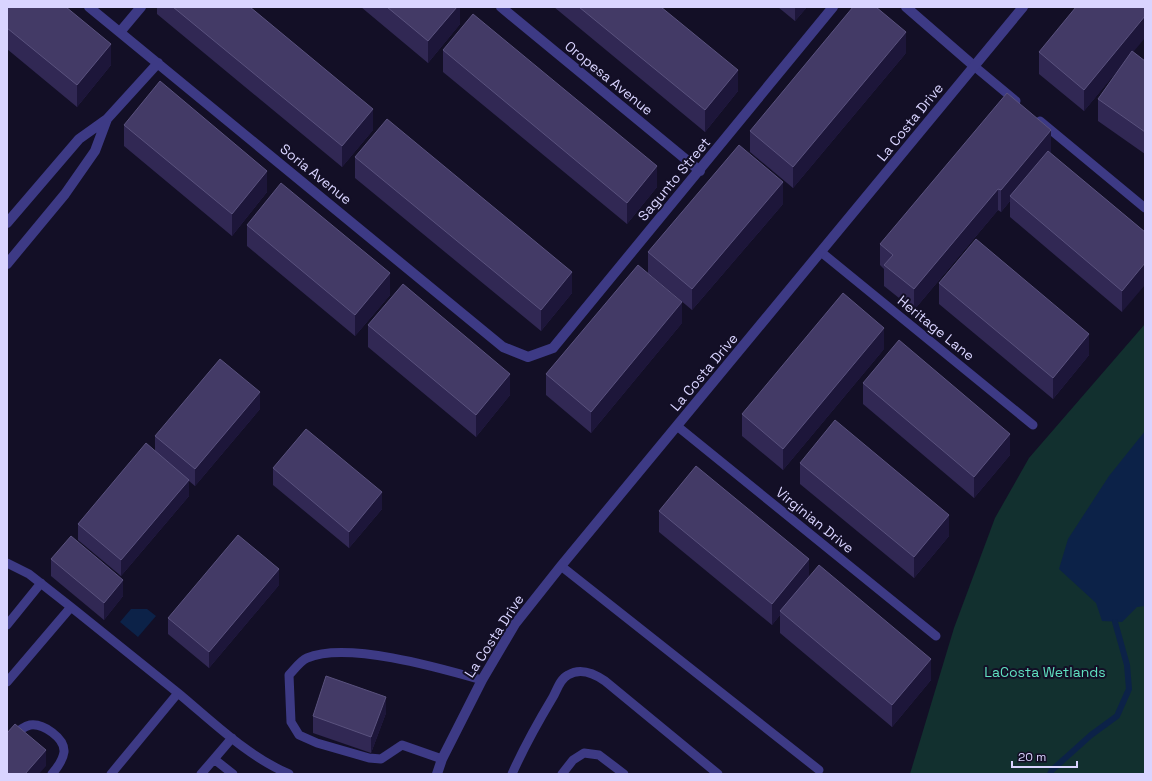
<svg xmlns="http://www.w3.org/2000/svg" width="1152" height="781" font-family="'Space Grotesk',sans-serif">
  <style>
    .green { fill: #12302f }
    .water { fill: #0c2248 }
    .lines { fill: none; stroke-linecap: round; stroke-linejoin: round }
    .stream { stroke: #0c2248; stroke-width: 6 }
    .service { stroke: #3d3a85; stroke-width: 9 }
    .minor { stroke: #3d3a85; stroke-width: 10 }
    .tertiary { stroke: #3d3a85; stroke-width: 10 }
    .wall { fill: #312854 }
    .shaded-wall { fill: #1d163a }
    .building { fill: #433a66; stroke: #5a527e }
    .labels { text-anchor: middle; stroke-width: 4; stroke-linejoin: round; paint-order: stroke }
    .street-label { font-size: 14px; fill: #d9d4ff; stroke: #130f26 }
    .park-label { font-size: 14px; fill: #5fe0c0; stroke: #130f26 }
  </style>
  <rect width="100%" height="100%" fill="#130f26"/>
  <path class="green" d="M1145,324V774H910L954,628L995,518L1029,458Z"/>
  <path class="water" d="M1145,431V606L1137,607L1122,622L1102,621L1096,603L1059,569L1068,539L1109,476Z
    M131,609H147L156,616L138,637L120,622Z"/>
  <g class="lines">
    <path class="stream" d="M1050,774L1052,770L1091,735L1117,716L1129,689L1127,665L1115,622"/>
    <path class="service" d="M974,66L1016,101
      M1040,121L1145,208
      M821,252L1033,425
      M677,426L936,636
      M7,563L29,574L71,607
      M561,566L819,770
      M7,625L41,583
      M7,682L71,607L178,693L111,774
      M178,693C213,722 247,756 289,774
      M7,741C14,735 21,727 30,725C43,723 65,738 64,752C63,760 57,768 52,774
      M214,759L232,738
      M442,759L402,745L381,759L369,758L317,743L299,735L291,722L289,675C294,670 300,661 307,658C347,641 440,668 482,680
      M201,774L214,759L233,774
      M512,774C524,747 538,722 553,697C557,690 560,679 568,675C581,667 595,674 605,681L718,774
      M562,774L573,760L584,753L599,755L624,774"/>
    <path class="minor" d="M89,7L503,347L528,357L553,348L833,7
      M501,7L700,171
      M906,7L974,66
      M120,32L141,7
      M7,223L79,139L107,119L158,63
      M7,264L65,194L95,151L107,119"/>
    <path class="tertiary" d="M437,774L442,759L482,680L515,624L561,566L1023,7"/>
  </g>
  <path class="wall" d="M7,7L111,65L77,107L7,49Z
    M157,7H250L373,130L342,167L157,14Z
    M361,7H460V24L428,63Z
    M554,7H661L738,91L705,132Z
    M778,7H807L795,21Z
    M443,50L657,187L627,224L443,72Z
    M1039,52H1133L1145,61V154L1098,121V99L1121,66L1084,111L1039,74Z
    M906,53L793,188L750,152V131Z
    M124,125L267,192L232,236L124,146Z
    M1051,151L1050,153L1145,232L1122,312L1010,217V201L1001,212L998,210L914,310L884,286V269L880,265V244Z
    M355,157L572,293L541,331L355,178Z
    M783,204L692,310L648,273V252Z
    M247,225L390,295L355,336L247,246Z
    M939,283L1089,355L1053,399L939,304Z
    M682,323L591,433L546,395V374Z
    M368,325L510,395L476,437L368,347Z
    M884,349L783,470L742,436V414Z
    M863,383L1010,455L974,498L863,404Z
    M260,409L195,486L189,481V496L121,576L78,540V524L155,451V436Z
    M800,463L949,536L914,578L800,484Z
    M273,468L382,509L349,548L273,485Z
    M659,511L809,577L931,680L892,727L780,633V615L772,625L659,532Z
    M51,559L123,596L104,620L51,576Z
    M279,585L209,668L168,634V618Z
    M386,713L371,753L313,733V716Z"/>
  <path class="shaded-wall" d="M457,7H460V24L428,63V41Z
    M795,7H807L795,21Z
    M1145,16V38L1084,111V90Z
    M906,32V53L793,188V167Z
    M111,44V65L77,107V85Z
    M738,70V91L705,132V110Z
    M373,109V130L342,167V146Z
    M1051,130V151L1012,198L1010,196V201L1001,212V190Z
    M657,166V187L627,224V203Z
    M267,171V192L232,236V214Z
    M783,182V204L692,310V289Z
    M998,189V210L914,310V289Z
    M1145,263V285L1122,312V291Z
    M572,272V293L541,331V310Z
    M390,273V295L355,336V315Z
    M682,302V323L591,433V412Z
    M884,328V349L783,470V449Z
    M1089,334V355L1053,399V378Z
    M510,374V395L476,437V415Z
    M260,392V409L195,486V469Z
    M1010,434V455L974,498V477Z
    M189,480V496L121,576V560Z
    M382,492V509L349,548V532Z
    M949,515V536L914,578V557Z
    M809,559V581L780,611V615L772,625V604Z
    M279,569V585L209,668V652Z
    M123,580V596L104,620V603Z
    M931,659V680L892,727V705Z
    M386,697V713L371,753V737Z
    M46,750V766L39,774H25Z"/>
  <path class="building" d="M7,7H66L111,44L77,85L7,28Z
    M173,7H250L373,109L342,146Z
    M387,7H457L428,41Z
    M579,7H661L738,70L705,110Z
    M853,7H876L906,32L793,167L750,131Z
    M1076,7H1145V16L1084,90L1039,52Z
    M473,14L657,166L627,203L443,50Z
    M1132,51L1145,61V132L1098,99Z
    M160,81L267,171L232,214L124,125Z
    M1007,93L1051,130L1001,190L998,189L914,289L884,265L893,255L880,244Z
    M387,119L572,272L541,310L355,157Z
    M739,145L783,182L692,289L648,252Z
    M1048,151L1145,232V263L1122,291L1010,196Z
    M281,183L390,273L355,315L247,225Z
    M976,239L1089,334L1053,378L939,283Z
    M638,265L682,302L591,412L546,374Z
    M403,284L510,374L476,415L368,325Z
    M843,293L884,328L783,449L742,414Z
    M899,340L1010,434L974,477L863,383Z
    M220,359L260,392L195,469L155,436Z
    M835,420L949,515L914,557L800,463Z
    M306,429L382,492L349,532L273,468Z
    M146,443L189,480L121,560L78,524Z
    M696,466L809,559L772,604L659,511Z
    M238,535L279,569L209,652L168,618Z
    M71,536L123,580L104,603L51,559Z
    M819,565L931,659L892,705L780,611Z
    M326,676L386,697L371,737L313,716Z
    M15,724L46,750L25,774H7V733Z"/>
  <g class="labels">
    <g class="street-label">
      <text transform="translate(609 78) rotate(39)" y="5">Oropesa Avenue</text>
      <text transform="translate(910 122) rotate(-51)" y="5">La Costa Drive</text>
      <text transform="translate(316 174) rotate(39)" y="5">Soria Avenue</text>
      <text transform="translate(674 179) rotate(-50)" y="5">Sagunto Street</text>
      <text transform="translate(936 328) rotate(39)" y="5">Heritage Lane</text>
      <text transform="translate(704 372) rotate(-50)" y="5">La Costa Drive</text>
      <text transform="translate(815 520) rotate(39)" y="5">Virginian Drive</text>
      <text transform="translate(494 636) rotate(-57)" y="5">La Costa Drive</text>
    </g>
    <g class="park-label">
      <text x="1045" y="677">LaCosta Wetlands</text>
    </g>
  </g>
  <rect width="1152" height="781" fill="none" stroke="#d9d4ff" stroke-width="16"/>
  <path d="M1012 761v6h65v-6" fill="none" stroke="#d9d4ff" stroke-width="2"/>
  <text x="1018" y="761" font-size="12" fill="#d9d4ff" stroke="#130f26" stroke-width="3" paint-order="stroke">20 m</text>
</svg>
